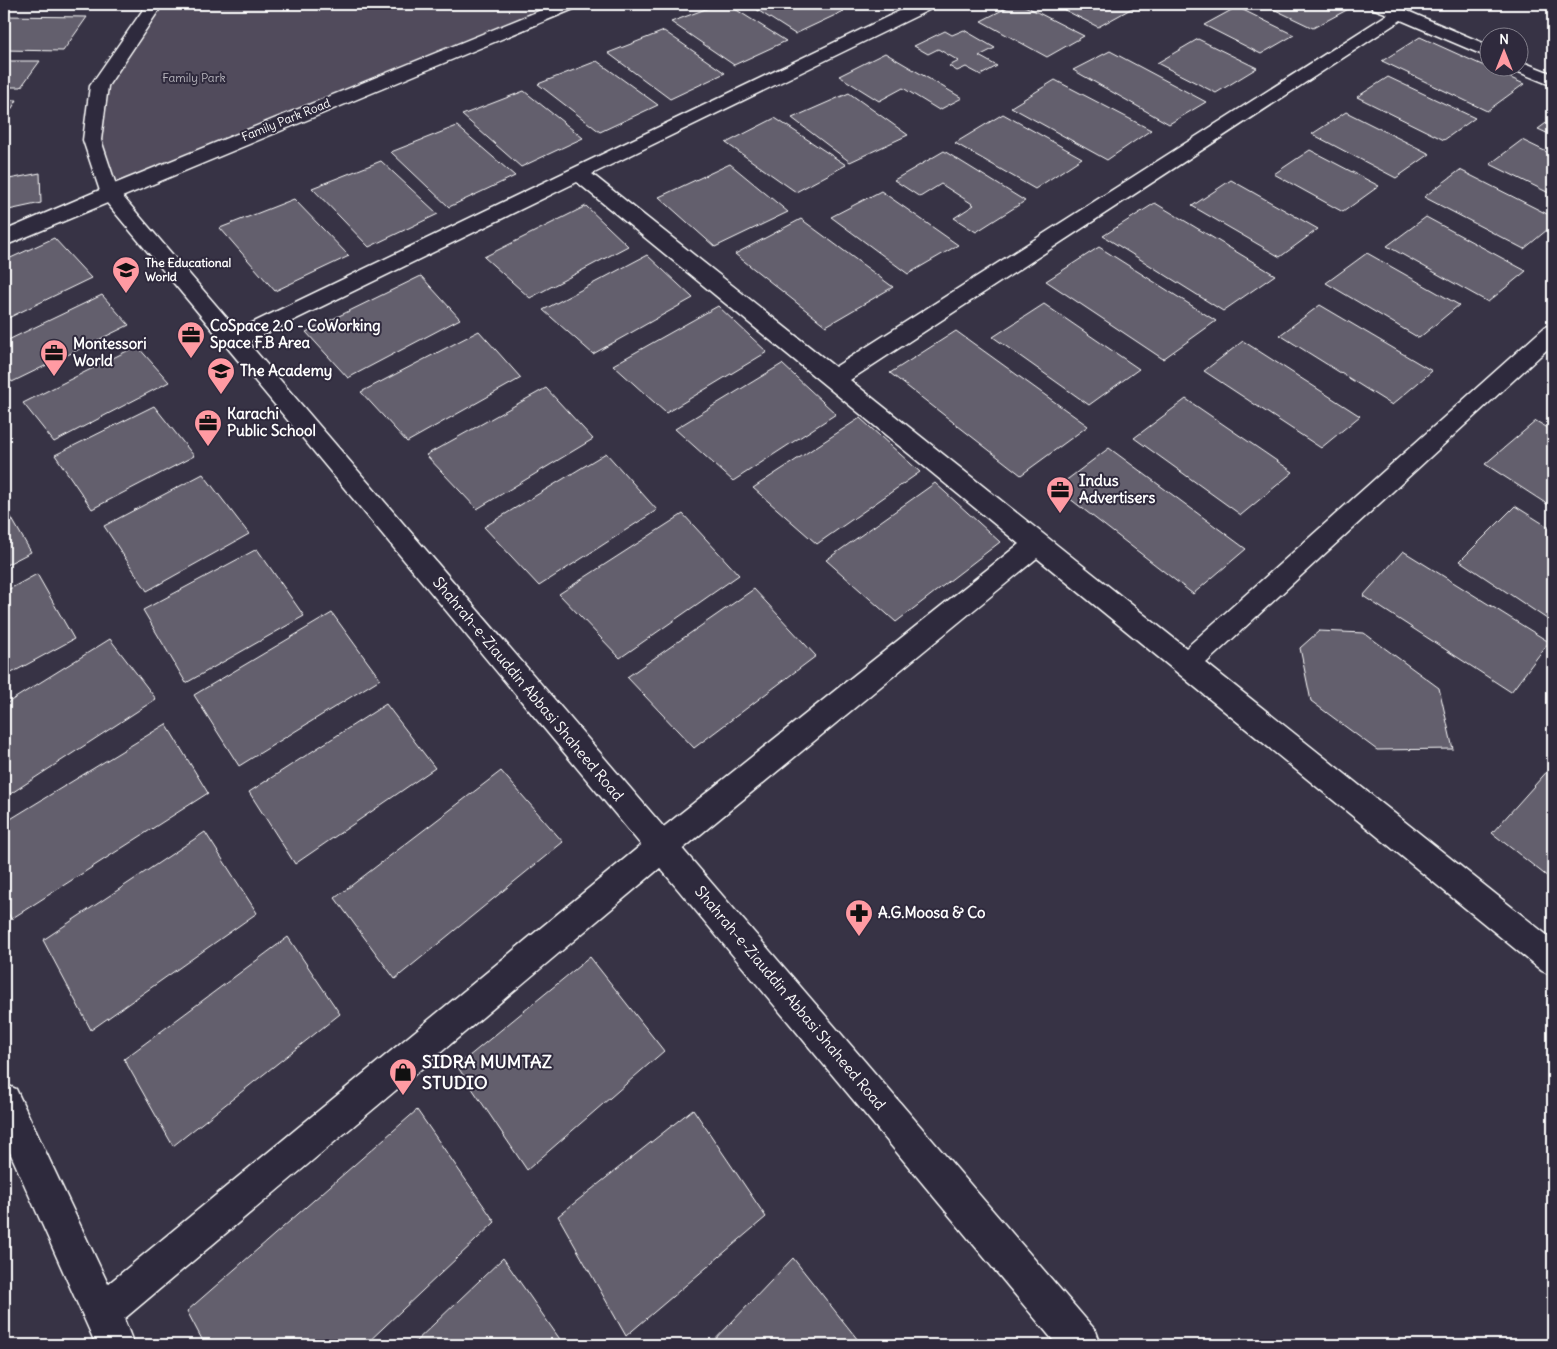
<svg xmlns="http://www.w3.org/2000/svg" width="1557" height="1349" font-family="Delius,sans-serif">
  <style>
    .green { fill: #514c5c; stroke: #a8a6ae }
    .building { fill: #635f6d; stroke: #fff }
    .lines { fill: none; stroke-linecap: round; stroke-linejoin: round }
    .street-casing { stroke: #fff; stroke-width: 3 }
    .secondary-casing { stroke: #fff; stroke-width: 3 }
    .street { fill: #2f2a3d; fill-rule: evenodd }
    .secondary { fill: #2f2a3d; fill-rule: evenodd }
    .labels { text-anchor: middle; stroke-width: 4; stroke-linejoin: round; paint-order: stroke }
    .far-park-label { font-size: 12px; fill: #b9b7be; stroke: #2f2a3d }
    .far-street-label { font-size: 12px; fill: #fff; stroke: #2f2a3d }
    .far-poi-label { font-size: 12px; font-weight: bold; fill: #fff; stroke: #2f2a3d; text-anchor: start }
    .poi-label { font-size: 15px; font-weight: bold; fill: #fff; stroke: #2f2a3d; text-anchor: start }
    .street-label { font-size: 15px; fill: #fff; stroke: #2f2a3d }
    .near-poi-label { font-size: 18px; font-weight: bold; fill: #fff; stroke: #2f2a3d; text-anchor: start }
  </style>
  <rect width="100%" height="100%" fill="#373345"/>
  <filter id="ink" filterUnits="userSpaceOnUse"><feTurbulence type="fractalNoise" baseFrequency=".02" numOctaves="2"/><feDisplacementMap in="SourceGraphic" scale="10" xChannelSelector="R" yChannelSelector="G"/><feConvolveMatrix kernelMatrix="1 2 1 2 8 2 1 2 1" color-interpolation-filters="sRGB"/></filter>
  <g filter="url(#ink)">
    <path class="green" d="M156,4H570L109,193L92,140L99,86Z"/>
    <path class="building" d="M719,4H727L786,41L734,65L671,22Z
      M748,4H832L844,11L795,34Z
      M1014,4H1021L1084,36L1047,57L981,21Z
      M1053,4H1136L1138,5L1098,27Z
      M1263,4H1358L1313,28Z
      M1237,7L1294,35L1261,54L1204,25Z
      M4,16L87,17L63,51L4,50Z
      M964,30L995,48L979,56L997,66L981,75L966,67L957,71L949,66L959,61L938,49L928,54L914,46L945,31L952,35Z
      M664,31L725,73L670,99L608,53Z
      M1420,37L1524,84L1487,111L1382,61Z
      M1198,39L1257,68L1216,93L1157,63Z
      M1110,51L1206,102L1169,124L1073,70Z
      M885,53L962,98L939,110L903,88L879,101L839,76Z
      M4,61H40L21,87H4Z
      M597,61L658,105L600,132L538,84Z
      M1388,77L1475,118L1444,140L1357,97Z
      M1055,80L1151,130L1107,160L1011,107Z
      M524,91L583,138L521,167L462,115Z
      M849,93L908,135L850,162L792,118Z
      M4,100H17L4,121Z
      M1346,112L1430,154L1396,178L1312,134Z
      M1003,114L1082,158L1035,189L955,143Z
      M775,118L846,165L796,192L726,143Z
      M1553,118V136L1538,129Z
      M457,126L515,176L449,207L391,152Z
      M1522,140L1553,155V195L1490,164Z
      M1310,150L1379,186L1343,212L1274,174Z
      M944,151L1025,201L976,232L954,218L974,205L941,184L920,197L894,180Z
      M381,161L438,214L369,247L312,188Z
      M730,164L788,212L715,247L659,197Z
      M1460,170L1553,217V225L1524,249L1424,197Z
      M40,173L41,203L4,211V180Z
      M1231,180L1318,229L1280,257L1192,206Z
      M881,191L958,245L908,274L831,217Z
      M294,199L349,256L275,291L220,228Z
      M1155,203L1275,275L1223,311L1103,236Z
      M586,206L628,246L530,298L484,257Z
      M1426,217L1526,271L1488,302L1387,246Z
      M801,219L893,287L826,326L735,254Z
      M54,238L91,278L4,320V261Z
      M1099,247L1216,321L1163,359L1046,281Z
      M1367,253L1459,305L1419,338L1326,283Z
      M647,255L693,298L593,354L543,310Z
      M421,276L460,319L348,378L306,332Z
      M102,295L129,325L12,382L4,371V342Z
      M1044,304L1139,369L1089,405L993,337Z
      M1320,305L1432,371L1392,405L1280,335Z
      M718,306L767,352L666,413L613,365Z
      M479,331L521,378L407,442L361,392Z
      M956,331L1088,426L1021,475L890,373Z
      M1243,341L1360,416L1321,448L1204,371Z
      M137,346L169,382L54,442L23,403Z
      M782,364L836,414L733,481L675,429Z
      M546,388L593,439L477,509L426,455Z
      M1186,399L1293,472L1241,515L1134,438Z
      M154,406L194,456L92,509L55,455Z
      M860,418L920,472L817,544L753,488Z
      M1536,421L1553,431V508L1485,464Z
      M1109,448L1246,549L1193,594L1056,488Z
      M606,453L657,510L539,586L484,527Z
      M203,474L249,534L147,591L104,526Z
      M935,483L1000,542L896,622L826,560Z
      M4,505L31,552L4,566Z
      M1515,506L1553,530V623L1460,561Z
      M683,514L739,575L620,658L559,594Z
      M257,549L304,616L186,683L143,610Z
      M1403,551L1549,642L1511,692L1363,596Z
      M37,574L74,639L4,677V592Z
      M754,589L816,656L694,748L627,677Z
      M332,613L380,679L239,766L194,695Z
      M1319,631L1364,633L1439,688L1453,749L1377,750L1311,701L1300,648Z
      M110,639L156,699L4,798V705Z
      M386,704L435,768L295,864L249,792Z
      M166,724L208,793L11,919L4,904V823Z
      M1551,767L1553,769V881L1492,833Z
      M501,771L563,842L395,979L335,898Z
      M205,832L257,913L91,1030L43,940Z
      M288,937L340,1014L173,1146L124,1059Z
      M590,957L664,1051L527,1170L457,1066Z
      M693,1109L766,1217L626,1336L558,1216Z
      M417,1110L495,1222L365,1345H205L187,1311Z
      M503,1258L564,1345H412Z
      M793,1258L862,1345H710Z"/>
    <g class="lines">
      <g class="street-casing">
        <path id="street" d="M556,4H578L576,8L4,246V231L102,189Z
          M914,4H935L933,8L592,174L835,367L1388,14L1372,8L1370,4H1391L1490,46V58L1401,20L850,380L1186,648L1545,327L1553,324V344L1206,663L1553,940V976L1542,971L1037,558L673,857L124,1319L134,1345H96L4,1139V1084L16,1089L108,1284L651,837L1019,544L577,182L243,345L235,348L227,345L224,340L227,335Z
          M1520,61L1553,74V86L1514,70L1512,68H1520Z"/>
      </g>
      <g class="secondary-casing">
        <path id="secondary" d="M147,4H163L108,86L101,140L118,191L1096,1331L1101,1345H1057L102,197L83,140L90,86Z"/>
      </g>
      <use href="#street" class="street"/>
      <use href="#secondary" class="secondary"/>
    </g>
  </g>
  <defs>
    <g id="school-pin" transform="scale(1.4375)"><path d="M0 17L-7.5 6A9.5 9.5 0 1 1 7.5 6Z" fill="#ff9aa2" stroke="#2f2a3d"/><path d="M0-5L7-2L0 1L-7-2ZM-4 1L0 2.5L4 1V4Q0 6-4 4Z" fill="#111"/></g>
    <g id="office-pin" transform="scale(1.4375)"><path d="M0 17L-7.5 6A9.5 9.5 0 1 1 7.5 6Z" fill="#ff9aa2" stroke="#2f2a3d"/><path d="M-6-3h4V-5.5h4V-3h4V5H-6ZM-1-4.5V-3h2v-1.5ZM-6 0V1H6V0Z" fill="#111"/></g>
    <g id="pharmacy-pin" transform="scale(1.4375)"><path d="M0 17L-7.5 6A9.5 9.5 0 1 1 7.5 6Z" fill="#ff9aa2" stroke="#2f2a3d"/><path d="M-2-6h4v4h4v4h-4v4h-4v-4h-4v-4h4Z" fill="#111"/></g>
    <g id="shop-pin" transform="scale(1.4375)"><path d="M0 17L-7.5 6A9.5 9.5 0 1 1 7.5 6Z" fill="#ff9aa2" stroke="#2f2a3d"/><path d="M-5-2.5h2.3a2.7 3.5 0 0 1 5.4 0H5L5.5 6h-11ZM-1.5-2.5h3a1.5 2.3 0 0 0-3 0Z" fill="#111"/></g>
  </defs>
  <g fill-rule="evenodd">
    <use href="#school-pin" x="126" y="270"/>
    <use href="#office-pin" x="191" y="335"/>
    <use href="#office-pin" x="54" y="353"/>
    <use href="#school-pin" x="221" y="371"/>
    <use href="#office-pin" x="208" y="423"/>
    <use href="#office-pin" x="1060" y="490"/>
    <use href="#pharmacy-pin" x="859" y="913"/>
    <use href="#shop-pin" x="403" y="1072"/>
  </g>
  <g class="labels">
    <g class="far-park-label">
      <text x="194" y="82">Family Park</text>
    </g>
    <g class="far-street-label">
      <text transform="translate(286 120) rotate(-22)" y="4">Family Park Road</text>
    </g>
    <g class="far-poi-label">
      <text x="145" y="267">The Educational<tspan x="145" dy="14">World</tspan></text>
    </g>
    <g class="poi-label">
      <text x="210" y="331">CoSpace 2.0 - CoWorking<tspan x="210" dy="17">Space F.B Area</tspan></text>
      <text x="73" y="349">Montessori<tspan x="73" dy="17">World</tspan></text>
      <text x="240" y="376">The Academy</text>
      <text x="227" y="419">Karachi<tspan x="227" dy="17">Public School</tspan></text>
      <text x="1079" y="486">Indus<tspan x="1079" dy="17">Advertisers</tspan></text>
      <text x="878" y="918">A.G.Moosa &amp; Co</text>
    </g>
    <g class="street-label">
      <text transform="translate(528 689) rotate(50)" y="5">Shahrah-e-Ziauddin Abbasi Shaheed Road</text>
      <text transform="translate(790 998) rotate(50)" y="5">Shahrah-e-Ziauddin Abbasi Shaheed Road</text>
    </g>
    <g class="near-poi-label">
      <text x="422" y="1068">SIDRA MUMTAZ<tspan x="422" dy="21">STUDIO</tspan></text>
    </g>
  </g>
  <rect width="1557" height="1349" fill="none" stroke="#2f2a3d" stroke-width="20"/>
  <rect x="10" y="10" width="1537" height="1329" fill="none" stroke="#fff" stroke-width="2" filter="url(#ink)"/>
  <g transform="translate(1504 52)"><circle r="24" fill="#2f2a3d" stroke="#827f8b"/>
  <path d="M0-4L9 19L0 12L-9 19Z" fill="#ff9aa2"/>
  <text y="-8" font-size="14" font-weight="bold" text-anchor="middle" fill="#ffffff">N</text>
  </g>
</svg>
